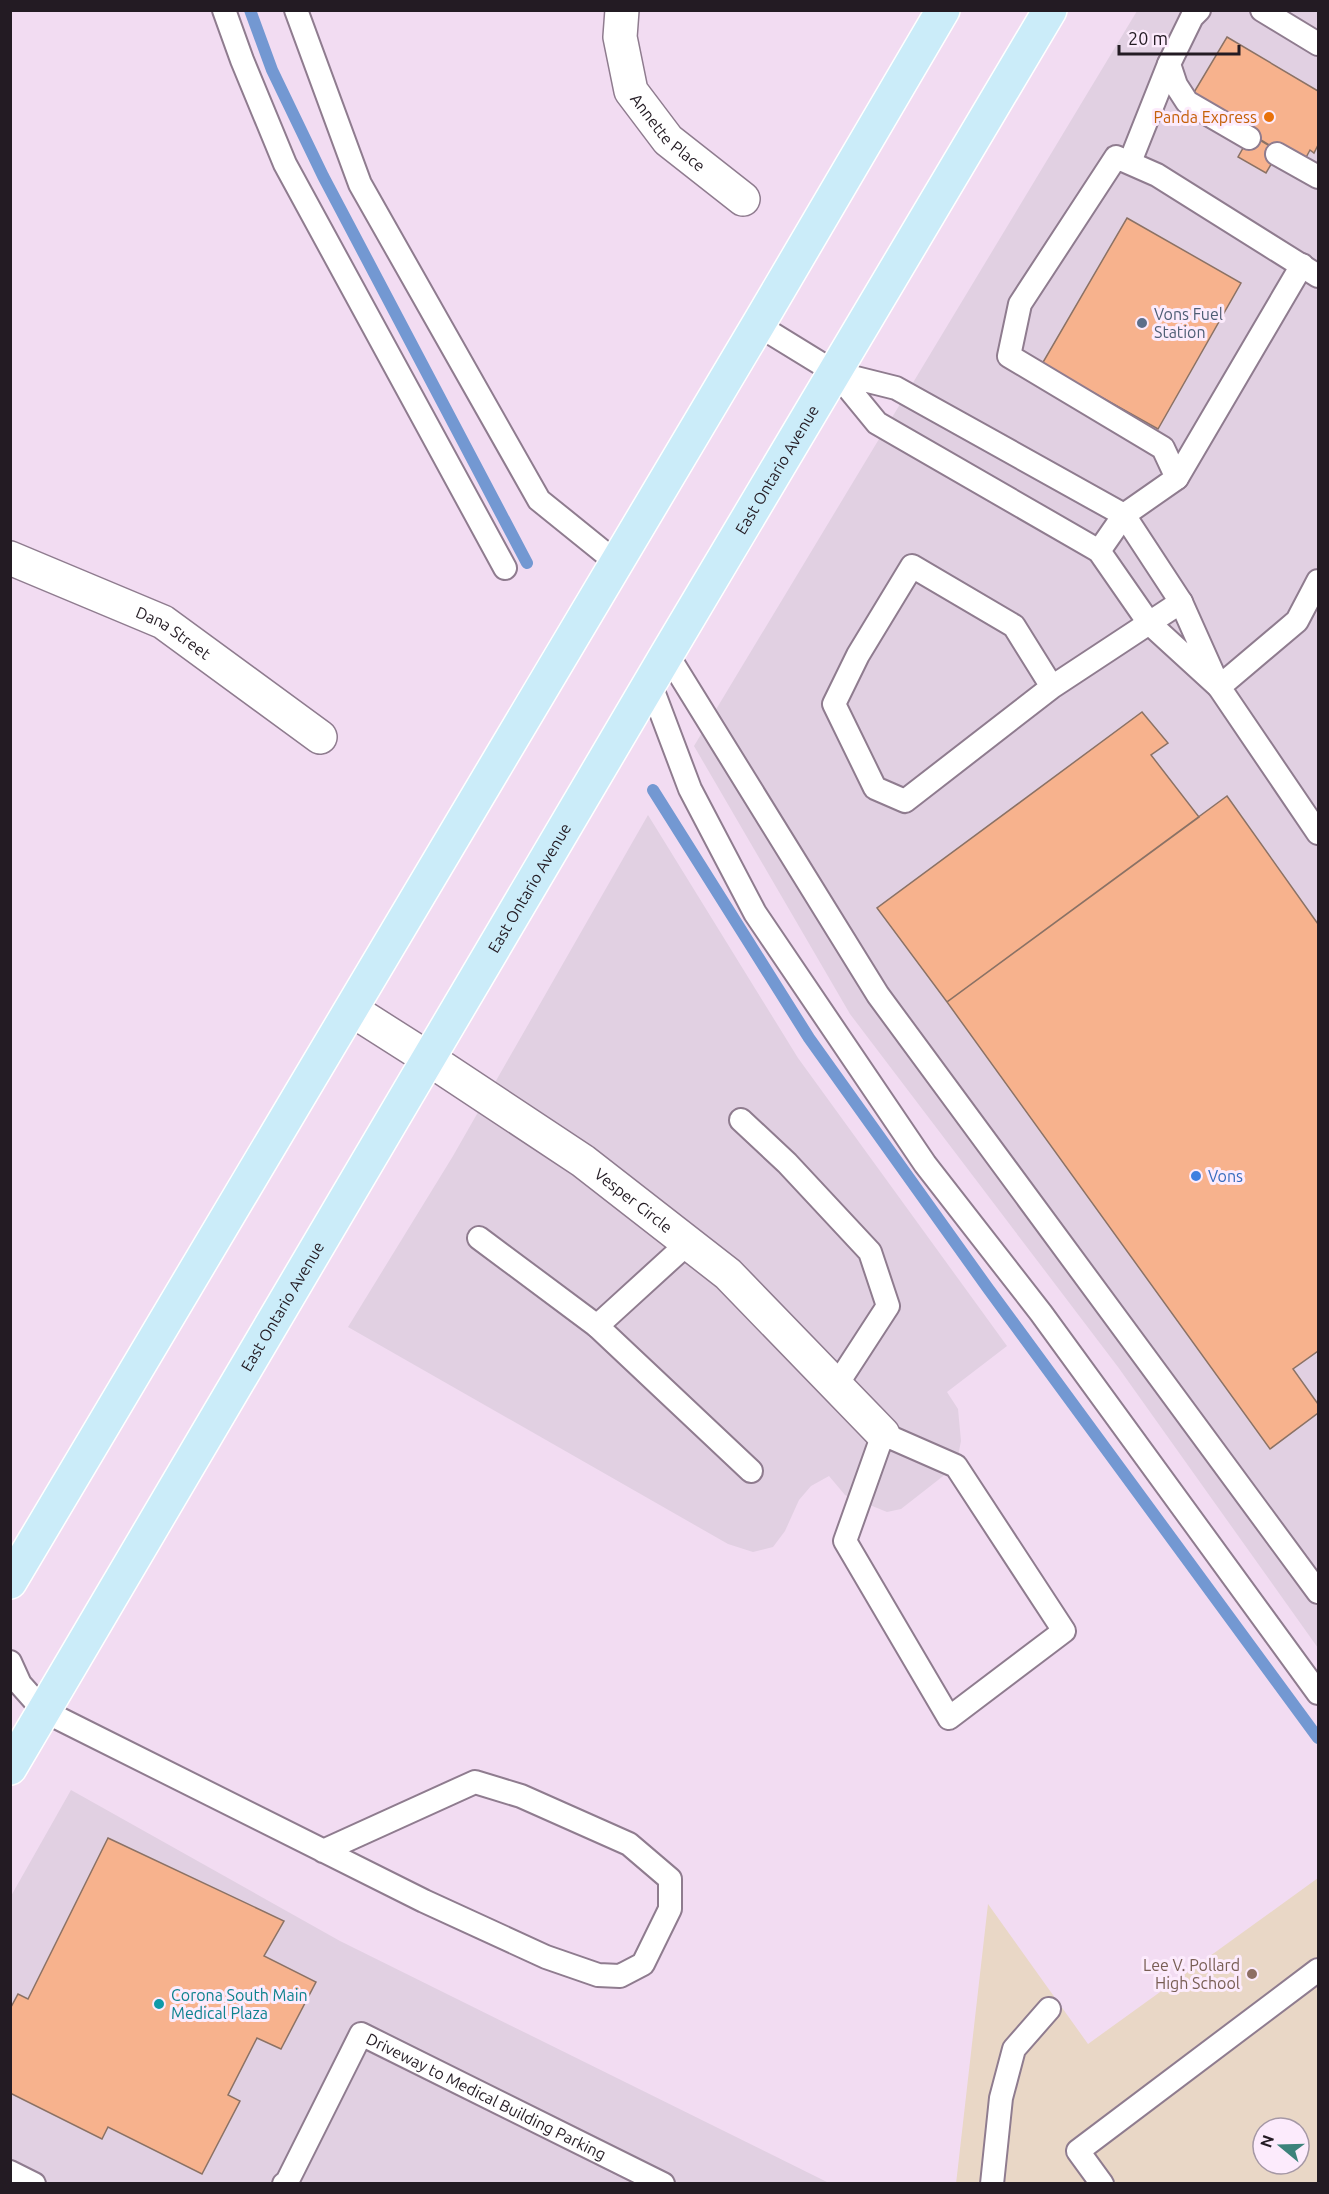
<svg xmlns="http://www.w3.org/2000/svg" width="1329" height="2194" font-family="Ubuntu,sans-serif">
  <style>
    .commercial { fill: #e1d0e2 }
    .education { fill: #e9d7c6; fill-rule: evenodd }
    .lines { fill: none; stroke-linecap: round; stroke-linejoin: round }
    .stream { stroke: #7398d2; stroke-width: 12 }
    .building { fill: #f7b28d; stroke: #8b7265; stroke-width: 1.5 }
    .service-casing { stroke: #8f7c8f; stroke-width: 26 }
    .minor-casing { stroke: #8f7c8f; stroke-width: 36 }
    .primary-casing { stroke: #fff; stroke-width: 36 }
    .service { stroke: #fff; stroke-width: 22 }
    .minor { stroke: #fff; stroke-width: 33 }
    .primary { stroke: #cbecf9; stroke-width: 33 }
    .food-dot { fill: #e8710a; stroke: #fcebfc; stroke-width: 2 }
    .service-dot { fill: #5c6f8a; stroke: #fcebfc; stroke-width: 2 }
    .shop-dot { fill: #3f7fe0; stroke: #fcebfc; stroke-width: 2 }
    .education-dot { fill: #8d6e63; stroke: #fcebfc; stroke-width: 2 }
    .culture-dot { fill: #0f9aa8; stroke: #fcebfc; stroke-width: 2 }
    .labels { text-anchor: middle; stroke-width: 6; stroke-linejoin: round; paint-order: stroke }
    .food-label { font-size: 16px; fill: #c56008; stroke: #fcebfc; text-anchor: end }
    .street-label { font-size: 16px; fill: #231b23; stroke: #fcebfc }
    .service-label { font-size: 16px; fill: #4e5e75; stroke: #fcebfc; text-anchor: start }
    .shop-label { font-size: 16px; fill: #366cbe; stroke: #fcebfc; text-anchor: start }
    .education-label { font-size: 16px; fill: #785e54; stroke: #fcebfc; text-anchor: end }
    .culture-label { font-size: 16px; fill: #0d838f; stroke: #fcebfc; text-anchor: start }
  </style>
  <rect width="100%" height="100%" fill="#f2dcf2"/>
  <path class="commercial" d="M1137,11H1318V1648L1118,1367L850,1014L694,746Z
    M648,815L798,1058L1007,1346L947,1392L958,1409L961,1441L956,1466L901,1509L887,1512L845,1495L829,1476L811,1486L799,1500L785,1531L773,1547L753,1552L728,1544L348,1327L453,1156Z
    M71,1790L340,1941L829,2183L11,2184V1896Z"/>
  <path class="education" d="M1318,1878V2183L956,2184L988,1904L1088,2044ZM1263,2128H1299V2164H1263Z"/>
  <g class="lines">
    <path class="stream" d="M250,10L272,70L323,176L527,563
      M653,790L809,1038L987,1287L1318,1738"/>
  </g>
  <path class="building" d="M1227,37L1318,91V145L1314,153L1310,150L1302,165L1190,99Z
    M1251,134L1279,151L1266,173L1238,157Z
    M1127,218L1241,283L1158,429L1042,364Z
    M1142,712L1168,743L1151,755L1199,817L947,1002L877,908Z
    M1227,796L1318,924V1351L1293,1369L1318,1404V1413L1270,1449L947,1002Z
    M108,1838L284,1921L264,1956L316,1982L281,2049L257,2038L228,2095L240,2101L202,2174L108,2127L102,2139L10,2093V2009L18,1994L28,1999Z"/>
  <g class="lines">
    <g class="service-casing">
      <g id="service">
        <path d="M224,10L242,60L285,164L505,568"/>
        <path d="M296,10L360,184L539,500L617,563"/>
        <path d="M1199,10L1192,17L1169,64L1176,85L1187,102L1249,138"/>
        <path d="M1262,10L1318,44"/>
        <path d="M1277,154L1318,177"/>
        <path d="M1130,162L1169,64"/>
        <path d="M758,325L836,373"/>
        <path d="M836,373L896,388L1124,515L1181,602L1219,687L1149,623L1099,551L877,423Z"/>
        <path d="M1177,478L1302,265"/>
        <path d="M1099,551L1124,515L1177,478L1163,448L1009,356L1020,304L1116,157L1157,175L1318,276"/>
        <path d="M1318,581L1297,621L1219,687L1318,833"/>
        <path d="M667,654L878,995L1318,1592"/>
        <path d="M650,683L690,789L755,913L925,1164L1041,1313L1318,1693"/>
        <path d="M1052,687L1014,626L912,566L858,655L834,704L875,788L905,801L1052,687L1181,602"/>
        <path d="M741,1120L787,1163L870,1252L888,1306L836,1386"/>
        <path d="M479,1238L597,1326L751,1471"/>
        <path d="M597,1326L688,1243"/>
        <path d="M883,1434L956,1466L1064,1631L949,1718L845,1541Z"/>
        <path d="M10,1662L20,1684L44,1711L424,1901L546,1957L598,1975L620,1976L643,1964L670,1909V1879L629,1844L521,1796L475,1782L323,1851"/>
        <path d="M10,2172L34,2184"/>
        <path id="s1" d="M284,2184L287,2182L361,2034L663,2184"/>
        <path d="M992,2184L1001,2098L1014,2049L1049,2009"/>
        <path d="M1102,2184L1078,2151L1318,1970"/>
      </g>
    </g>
    <g class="minor-casing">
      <g id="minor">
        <path id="s2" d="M622,10L620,37L631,91L668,140L743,199"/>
        <path id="s3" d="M10,558L163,622L320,737"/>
        <path id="s4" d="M352,1010L429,1059L583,1161L728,1274L883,1434"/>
      </g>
    </g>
    <g class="primary-casing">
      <g id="primary">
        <path d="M10,1582L758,325L943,10"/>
        <path id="s5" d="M10,1768L667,654L1050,10"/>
      </g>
    </g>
    <use href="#service" class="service"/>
    <use href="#minor" class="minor"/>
    <use href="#primary" class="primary"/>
  </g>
  <circle class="food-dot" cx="1269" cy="117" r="6"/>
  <circle class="service-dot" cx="1142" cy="323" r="6"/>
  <circle class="shop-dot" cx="1196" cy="1176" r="6"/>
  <circle class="education-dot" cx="1252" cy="1974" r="6"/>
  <circle class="culture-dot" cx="159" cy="2004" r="6"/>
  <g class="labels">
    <g class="food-label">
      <text x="1257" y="123">Panda Express</text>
    </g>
    <g class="street-label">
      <text dy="6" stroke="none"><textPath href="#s2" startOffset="138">Annette Place</textPath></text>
      <text dy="6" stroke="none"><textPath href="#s5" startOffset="1508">East Ontario Avenue</textPath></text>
      <text dy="6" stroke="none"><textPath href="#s3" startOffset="180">Dana Street</textPath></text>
      <text dy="6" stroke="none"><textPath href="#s5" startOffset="1022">East Ontario Avenue</textPath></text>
      <text dy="6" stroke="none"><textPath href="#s4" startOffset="340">Vesper Circle</textPath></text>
      <text dy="6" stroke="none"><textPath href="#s5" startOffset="536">East Ontario Avenue</textPath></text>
      <text dy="6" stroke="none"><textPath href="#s1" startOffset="309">Driveway to Medical Building Parking</textPath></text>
    </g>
    <g class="service-label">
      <text x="1154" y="320">Vons Fuel<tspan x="1154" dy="18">Station</tspan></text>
    </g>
    <g class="shop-label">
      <text x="1208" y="1182">Vons</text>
    </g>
    <g class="education-label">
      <text x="1240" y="1971">Lee V. Pollard<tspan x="1240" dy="18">High School</tspan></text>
    </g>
    <g class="culture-label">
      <text x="171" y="2001">Corona South Main<tspan x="171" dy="18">Medical Plaza</tspan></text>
    </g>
  </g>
  <rect width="1329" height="2194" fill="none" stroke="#231b23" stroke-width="24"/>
  <g transform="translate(1281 2146) rotate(289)"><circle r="28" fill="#fcebfc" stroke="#a598a5" stroke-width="1.5"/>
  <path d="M0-4.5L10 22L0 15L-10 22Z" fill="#3c837b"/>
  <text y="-9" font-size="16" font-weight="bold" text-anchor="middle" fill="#231b23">N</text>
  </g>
  <path d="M1119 45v9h120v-9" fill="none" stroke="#231b23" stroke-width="3"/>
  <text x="1128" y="45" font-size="18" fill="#231b23" stroke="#fcebfc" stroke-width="4.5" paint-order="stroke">20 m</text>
</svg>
